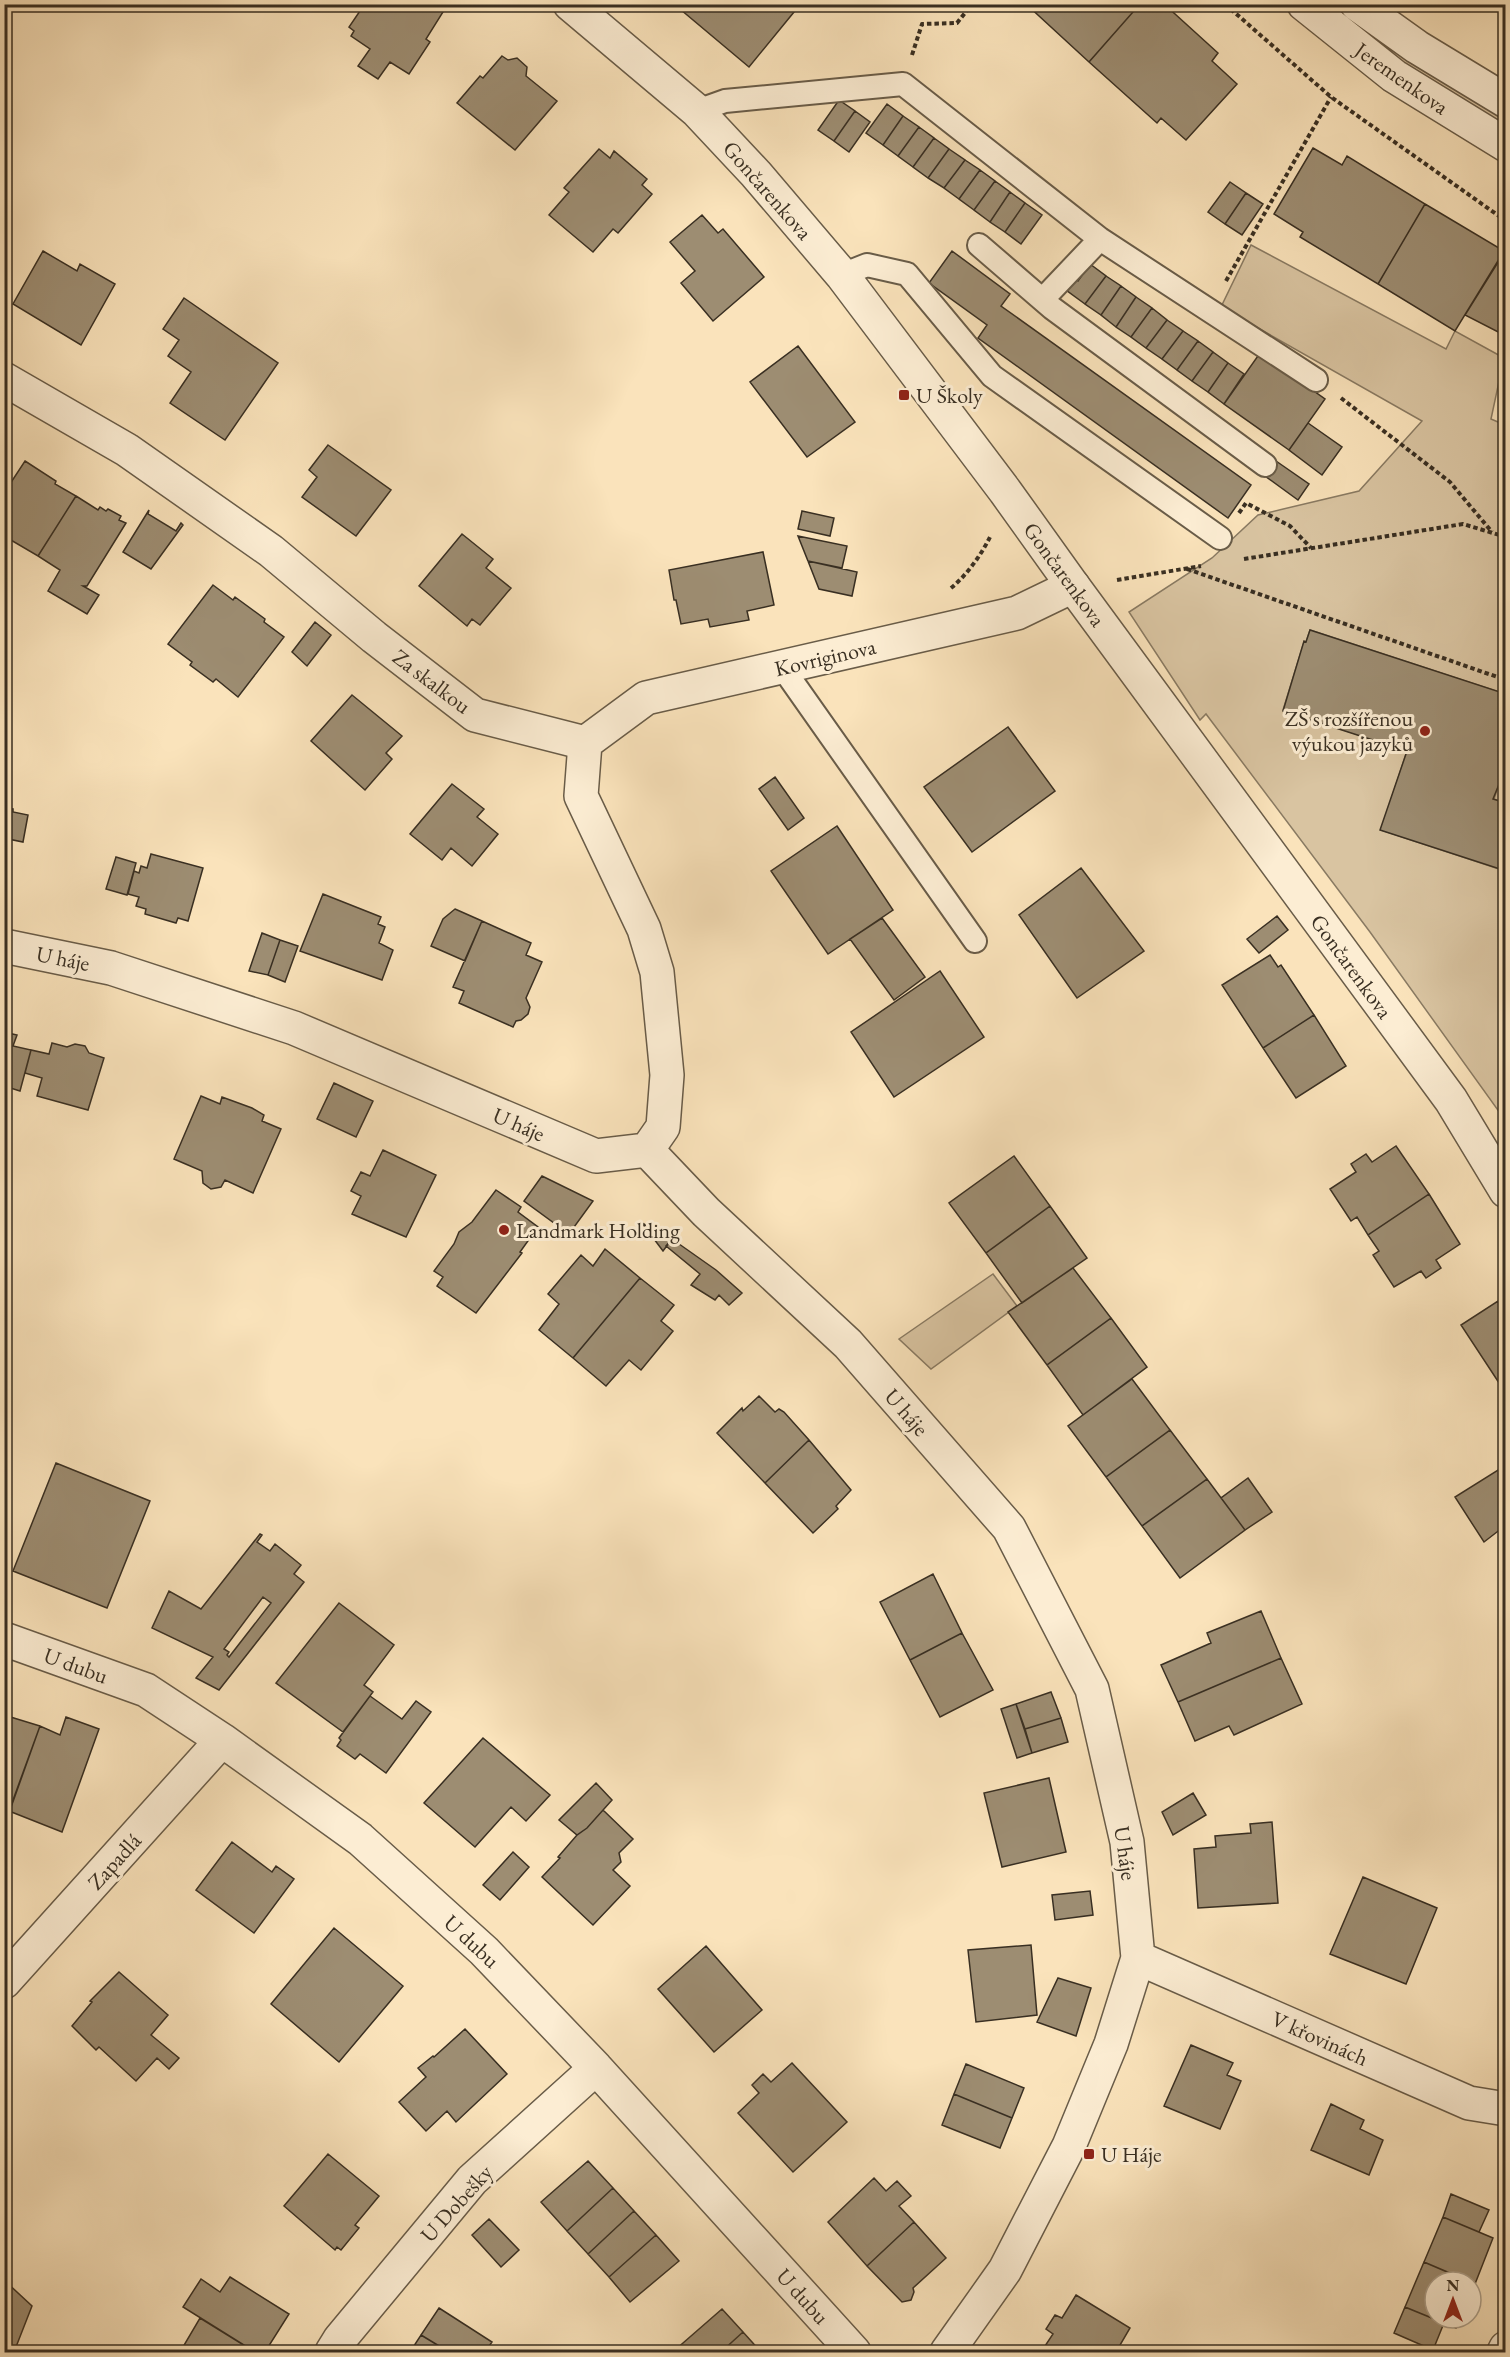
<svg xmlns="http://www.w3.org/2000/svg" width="1510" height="2357" font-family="'EB Garamond',serif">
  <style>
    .green { fill: #d9c4a1; stroke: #897a62; stroke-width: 1.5 }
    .building { fill: #9d8d72; stroke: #392f22; stroke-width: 1.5; fill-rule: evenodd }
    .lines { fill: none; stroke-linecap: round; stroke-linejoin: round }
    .service-casing { stroke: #695c48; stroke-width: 26 }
    .minor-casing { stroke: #695c48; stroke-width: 36 }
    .tertiary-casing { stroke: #695c48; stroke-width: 36 }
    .path { stroke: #392f22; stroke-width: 4; stroke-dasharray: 4.5 3; stroke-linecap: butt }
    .service { stroke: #fcedd3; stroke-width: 22 }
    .minor { stroke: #fcedd3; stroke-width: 33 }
    .tertiary { stroke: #fcedd3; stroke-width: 33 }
    .poi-dot { fill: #8f2418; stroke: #fcedd3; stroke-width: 2 }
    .labels { text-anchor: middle; stroke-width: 6; stroke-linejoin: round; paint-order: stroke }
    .street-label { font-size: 22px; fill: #392f22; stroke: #fcedd3 }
    .poi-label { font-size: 22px; fill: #392f22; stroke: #fcedd3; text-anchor: start }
  </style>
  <rect width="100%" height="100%" fill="#fae3bb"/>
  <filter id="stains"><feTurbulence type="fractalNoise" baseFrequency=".00333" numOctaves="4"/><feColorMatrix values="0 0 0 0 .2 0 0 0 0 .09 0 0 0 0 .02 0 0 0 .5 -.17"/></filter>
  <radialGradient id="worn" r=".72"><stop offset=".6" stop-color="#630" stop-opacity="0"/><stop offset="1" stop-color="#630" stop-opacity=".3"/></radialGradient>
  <path class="green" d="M1322,5H1337L1505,118V131L1402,67Z
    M1251,245L1446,349L1455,331L1504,358L1491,419L1505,425V694L1310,630L1306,642H1304L1283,710L1407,751L1381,830L1505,871V1120L1370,932L1206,714L1200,720L1129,612L1212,558L1258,515L1359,491L1422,421L1221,307Z
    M1505,767V803L1494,799Z
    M993,1274L1017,1306L931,1369L899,1339Z"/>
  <path class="building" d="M433,4L443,12L426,39L430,42L409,74L390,62L378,79L358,66L370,49L351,36L354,31L349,27L364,5L369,8L371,4Z
    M674,4H785L794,12L749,67Z
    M1026,4H1140L1089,62Z
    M1140,4H1164L1218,53L1212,61L1237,84L1186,140L1161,118L1157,123L1089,62Z
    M502,56L508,60L517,58L527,67L526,76L557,101L515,150L457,103L480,76L483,78Z
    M839,100L855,111L834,141L818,130Z
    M887,104L903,116L883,145L866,133Z
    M855,111L870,122L849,152L834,141Z
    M903,116L919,127L898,156L883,145Z
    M919,127L934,138L913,167L898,156Z
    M934,138L949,149L928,178L913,167Z
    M1313,148L1342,165L1347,156L1425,204L1378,284L1300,237L1303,232L1274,214Z
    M599,149L610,158L614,151L647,179L642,185L652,194L618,233L613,229L593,252L549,215L569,192L564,188Z
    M949,149L965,160L944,188L928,178Z
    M965,160L980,170L959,199L944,188Z
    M980,170L995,181L974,210L959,199Z
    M995,181L1010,192L990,222L974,210Z
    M1230,182L1246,193L1225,224L1208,212Z
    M1010,192L1025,203L1005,232L990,222Z
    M1246,193L1263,204L1242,235L1225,224Z
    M1025,203L1042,215L1021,244L1005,232Z
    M1425,204L1504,251L1455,331L1378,284Z
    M702,215L718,233L723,229L764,277L713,321L681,283L695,271L670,242Z
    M43,251L77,271L80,264L115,284L81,345L13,304Z
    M952,251L1010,294L1001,306L1251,485L1228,518L978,338L987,325L929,283Z
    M1500,259L1506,262V336L1465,315Z
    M1090,264L1106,276L1085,304L1066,290L1075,279L1078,281Z
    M1106,276L1121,286L1101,315L1085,304Z
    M1121,286L1136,297L1116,327L1101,315Z
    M1136,297L1152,308L1131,337L1116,327Z
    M184,298L278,363L225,440L170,403L191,372L168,356L179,340L163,329Z
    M1152,308L1167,320L1146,348L1131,337Z
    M1167,320L1183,331L1162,359L1146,348Z
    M1183,331L1198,341L1177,370L1162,359Z
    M1198,341L1213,352L1192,381L1177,370Z
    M798,346L855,422L807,457L750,382Z
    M1213,352L1228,363L1208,392L1192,381Z
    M1260,353L1325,399L1289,450L1224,404Z
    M1228,363L1244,374L1224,404L1208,392Z
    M1308,423L1342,447L1322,475L1289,450Z
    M328,445L391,490L356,536L302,497L317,477L309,470Z
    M25,461L56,481L55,484L76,496L38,556L4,536V493Z
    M1276,461L1309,484L1298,500L1265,476Z
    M76,496L98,510L100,507L106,511L108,509L121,516L119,520L126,523L87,586H83L99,595L87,614L48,591L60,570L38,556Z
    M149,510L148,514L176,531L181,523L183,525L151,569L123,552Z
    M802,511L834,518L830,536L798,529Z
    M462,534L493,559L486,568L511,588L480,625L472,619L467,626L419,586Z
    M798,536L847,546L842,568L808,561Z
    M763,552L774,605L747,611L749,620L710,627L708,619L681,624L676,600H674L669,570Z
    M808,561L857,572L852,596L819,589Z
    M213,585L233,600L235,597L265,619L264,622L284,637L238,697L216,679L213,682L190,665L192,662L168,644Z
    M315,622L331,635L307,666L292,652Z
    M1310,630L1506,694V767L1493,799L1506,803V871L1380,830L1407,751L1283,711L1304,641L1306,642Z
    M352,695L402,736L386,753L392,759L365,790L311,741Z
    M1008,727L1055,791L972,852L924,787Z
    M775,777L804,818L788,830L759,789Z
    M452,784L484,809L477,817L498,834L472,866L451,848L442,860L410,834Z
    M4,808L13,809V812L28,815L23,842L8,839L4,859Z
    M837,826L893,910L828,954L771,871Z
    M151,854L203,868L188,921L178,918L176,923L145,914L146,909L136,906L139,897L128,894L134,871L139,873L141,866L147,868Z
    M116,857L136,863L127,895L106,889Z
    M1081,868L1144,951L1077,998L1019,915Z
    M323,894L381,917L378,924L385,927L379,943L393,950L382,980L300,951Z
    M455,909L482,921L465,961L431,946L443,919Z
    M1277,916L1288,930L1259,953L1247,939Z
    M882,918L925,977L894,1000L850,939Z
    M482,921L531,943L526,955L542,962L526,998L530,1007L528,1014L521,1020L516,1021L513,1027L459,1003L464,991L453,987Z
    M262,933L280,940L268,975L249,971Z
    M280,940L298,946L285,982L268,975Z
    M1270,955L1278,967L1281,965L1314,1015L1263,1048L1222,985Z
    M940,971L984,1037L894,1097L851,1032Z
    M1314,1015L1346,1066L1296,1098L1263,1048Z
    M4,1032L17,1035L13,1046L31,1050L20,1091L4,1086Z
    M52,1043L67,1047L75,1044L85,1046L89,1053L104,1058L88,1110L37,1096L42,1078L25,1073L31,1050L49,1054Z
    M334,1083L373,1101L356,1137L317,1119Z
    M201,1096L220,1104L222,1097L252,1108L264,1115L262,1121L281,1129L253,1193L225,1180L221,1187L211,1189L203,1183L202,1171L174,1159Z
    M1396,1146L1429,1194L1368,1235L1357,1217L1351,1221L1330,1189L1356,1172L1351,1164L1366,1154L1372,1162Z
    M383,1150L436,1175L406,1237L352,1214L361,1196L351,1191L361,1172L370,1176Z
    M1014,1156L1050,1206L986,1253L949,1203Z
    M542,1176L593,1201L569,1234L524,1201Z
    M496,1190L521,1207L518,1212L538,1227L520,1252L522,1253L476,1313L437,1286L443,1277L434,1271L454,1244L459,1232L472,1222Z
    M1429,1194L1460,1244L1436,1260L1441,1268L1426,1278L1421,1271L1394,1287L1373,1255L1379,1251L1368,1235Z
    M1050,1206L1087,1258L1022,1303L986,1253Z
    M642,1223L672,1239L663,1251Z
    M672,1239L716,1270L742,1293L729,1305L719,1295L715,1300L691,1285L700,1274L666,1246Z
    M605,1249L640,1278L573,1358L539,1330L559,1304L548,1294L581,1255L593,1266Z
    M1073,1268L1111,1318L1047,1365L1008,1312Z
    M640,1278L674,1305L661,1321L673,1331L641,1370L629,1360L606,1386L573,1358Z
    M1498,1301L1506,1313L1505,1392L1461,1325Z
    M1111,1318L1147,1367L1083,1415L1047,1365Z
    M1132,1379L1170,1430L1106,1477L1068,1426Z
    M759,1396L775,1412L779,1409L784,1412L809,1440L765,1483L717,1433L742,1408L743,1411Z
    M1170,1430L1207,1479L1142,1526L1106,1477Z
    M809,1440L851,1490L836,1506L838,1509L813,1533L765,1483Z
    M56,1463L150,1501L107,1608L13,1571Z
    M1506,1465V1525L1484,1542L1455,1497Z
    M1248,1478L1272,1512L1245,1530L1221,1498Z
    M1207,1479L1245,1530L1180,1578L1142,1526Z
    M260,1534L262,1535L257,1542L270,1551L275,1544L301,1565L294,1574L304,1582L219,1690L196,1678L213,1657L152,1628L169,1591L201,1609ZM263,1597L271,1603L229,1657L227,1655L229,1652L224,1649Z
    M933,1574L962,1633L910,1660L880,1602Z
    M339,1603L394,1645L364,1685L373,1692L343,1732L276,1683Z
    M1261,1611L1281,1658L1178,1702L1161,1665L1211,1643L1207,1633Z
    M962,1633L993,1690L940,1717L910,1660Z
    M1281,1658L1302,1704L1234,1735L1229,1726L1195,1741L1178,1702Z
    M1051,1692L1061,1718L1025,1729L1016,1704Z
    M370,1696L402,1719L416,1701L431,1712L386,1773L360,1754L355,1759L337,1746L341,1740L339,1738Z
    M1016,1704L1032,1753L1017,1758L1001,1709Z
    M4,1715L40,1726L10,1810L4,1808Z
    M66,1717L99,1729L62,1832L9,1811L40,1726L60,1735Z
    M1061,1718L1068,1742L1032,1753L1025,1729Z
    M483,1738L550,1795L526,1821L511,1807L475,1847L424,1803Z
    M1049,1778L1066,1852L1002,1867L984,1793Z
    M596,1783L612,1800L587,1828L577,1835L559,1820Z
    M1193,1793L1206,1815L1173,1835L1162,1812Z
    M603,1810L633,1839L619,1853L621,1862L613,1870L630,1886L593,1925L542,1877L560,1858L558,1857L577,1835L587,1828Z
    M1272,1822L1278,1903L1198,1908L1194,1849L1216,1847L1215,1836L1251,1833L1250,1824Z
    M232,1842L272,1872L276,1866L294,1879L254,1933L196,1890Z
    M513,1852L529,1867L500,1900L483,1885Z
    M1363,1877L1437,1908L1406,1984L1330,1954Z
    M1090,1891L1093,1915L1055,1920L1052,1895Z
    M334,1928L403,1986L339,2062L271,2004Z
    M1031,1945L1037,2015L976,2022L968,1950Z
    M706,1946L762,2010L714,2052L658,1989Z
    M119,1972L168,2015L151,2035L179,2058L169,2069L157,2058L136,2081L99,2047L96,2050L72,2026L92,2002L90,2001Z
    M1058,1978L1091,1988L1076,2036L1037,2022Z
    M465,2029L507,2074L456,2122L447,2111L426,2131L399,2102L426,2077L418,2068L433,2056L434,2057Z
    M1191,2045L1233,2063L1227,2075L1241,2081L1220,2129L1164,2106Z
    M792,2063L847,2122L793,2172L738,2113L759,2093L752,2085L763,2074L771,2082Z
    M966,2064L1024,2088L1012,2118L954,2094Z
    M954,2094L1012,2118L1000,2148L942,2125Z
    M1331,2104L1364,2120L1360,2129L1383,2140L1369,2175L1311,2150Z
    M328,2154L379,2196L355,2225L359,2228L341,2250L337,2247L335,2250L284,2206Z
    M588,2161L613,2188L567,2231L541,2202Z
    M874,2178L886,2191L897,2181L911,2196L899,2206L914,2222L867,2266L828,2222Z
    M613,2188L634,2211L588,2254L567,2231Z
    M1451,2194L1489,2210L1479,2232L1443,2217Z
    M634,2211L656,2235L609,2277L588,2254Z
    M1443,2217L1493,2238L1475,2284L1424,2262Z
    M489,2219L519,2250L501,2267L472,2235Z
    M914,2222L946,2258L913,2288L914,2292L911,2300L902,2302L867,2266Z
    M656,2235L679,2261L630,2302L609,2277Z
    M1424,2262L1471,2282H1435V2318H1460L1456,2328L1405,2307Z
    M230,2277L289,2314L265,2352H255L183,2307L201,2279L220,2292Z
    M4,2280L32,2306L14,2352L4,2344Z
    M1076,2295L1130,2328L1116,2352H1041L1053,2334L1046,2329L1055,2315L1062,2318Z
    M1405,2307L1444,2323L1433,2350L1394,2333Z
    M439,2308L492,2342L485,2352H449L421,2335Z
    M722,2309L743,2332L721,2352H677L675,2350Z
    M200,2318L255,2352H180Z
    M743,2332L761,2352H721Z
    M421,2335L449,2352H410Z"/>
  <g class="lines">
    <g class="service-casing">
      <path id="service" d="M697,111L725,101L903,84L1100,239L1316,380
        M979,245L1052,308L1265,465
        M842,275L867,265L907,274L992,376L1220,538
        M1043,299L1100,239
        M782,667L975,941"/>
    </g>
    <g class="minor-casing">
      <path id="minor" d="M4,379L127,450L271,551L374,637L475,715L585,743
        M1073,586L1451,1100L1506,1191
        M647,1150L706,1212L848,1344L1009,1528L1092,1689L1127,1842L1138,1958L1111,2044L1069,2146L1005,2270L947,2352
        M4,1639L146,1690L222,1740L360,1839L484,1951L596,2068L854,2352
        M1138,1958L1469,2103L1506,2109
        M4,1982L222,1740
        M332,2352L340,2339L472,2180L596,2068
        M1504,2352L1506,2348"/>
    </g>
    <g class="tertiary-casing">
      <path id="tertiary" d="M1304,4L1394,76L1506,145
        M1357,4L1417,47L1506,101
        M4,946L111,968L294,1028L596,1156L647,1150L663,1127L667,1075L657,972L644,929L581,796L585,743L646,698L1017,613L1073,586L1005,491L842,275L756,174L697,111L570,4"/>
    </g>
    <path class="path" d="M1225,4L1331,97L1506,221
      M912,55L922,24L957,23L972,4
      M1226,281L1331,97
      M1341,398L1450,482L1492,532
      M1239,513L1246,503L1290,526L1311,548
      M1244,559L1463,524L1506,537
      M1187,569L1506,680
      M1117,580L1201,566
      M951,588C967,575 981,555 990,537"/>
    <use href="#service" class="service"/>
    <use href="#minor" class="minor"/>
    <use href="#tertiary" class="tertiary"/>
  </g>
  <g class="poi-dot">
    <rect x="898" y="389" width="12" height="12" rx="3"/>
    <circle cx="1425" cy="731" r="6"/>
    <circle cx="504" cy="1230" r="6"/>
    <rect x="1083" y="2148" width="12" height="12" rx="3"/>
  </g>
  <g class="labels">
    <g class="street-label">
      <text transform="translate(1402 78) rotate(35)" y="8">Jeremenkova</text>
      <text transform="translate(768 190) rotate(49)" y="8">Gončarenkova</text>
      <text transform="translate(1065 574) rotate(54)" y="8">Gončarenkova</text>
      <text transform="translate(825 657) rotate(-13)" y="8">Kovriginova</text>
      <text transform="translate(432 681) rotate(37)" y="8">Za skalkou</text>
      <text transform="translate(63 958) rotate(11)" y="8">U háje</text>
      <text transform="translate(1352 966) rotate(54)" y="8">Gončarenkova</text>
      <text transform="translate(519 1124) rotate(23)" y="8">U háje</text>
      <text transform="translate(907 1412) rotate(49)" y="8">U háje</text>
      <text transform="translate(76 1665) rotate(20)" y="8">U dubu</text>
      <text transform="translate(1126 1853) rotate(82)" y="8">U háje</text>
      <text transform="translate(114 1861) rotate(-48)" y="8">Zapadlá</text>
      <text transform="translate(472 1941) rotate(43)" y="8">U dubu</text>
      <text transform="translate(1320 2038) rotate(24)" y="8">V křovinách</text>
      <text transform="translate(456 2203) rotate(-48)" y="8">U Dobešky</text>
      <text transform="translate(803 2296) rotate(48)" y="8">U dubu</text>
    </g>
    <g class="poi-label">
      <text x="916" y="403">U Školy</text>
      <text x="1413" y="726" text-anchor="end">ZŠ s rozšířenou<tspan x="1413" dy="25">výukou jazyků</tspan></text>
      <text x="516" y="1238">Landmark Holding</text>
      <text x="1101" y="2162">U Háje</text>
    </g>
  </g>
  <rect width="1510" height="2357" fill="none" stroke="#fae3bb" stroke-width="24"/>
  <rect x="6" y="6" width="1498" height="2345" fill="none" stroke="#392f22" stroke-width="3"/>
  <rect x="12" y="12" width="1486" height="2333" fill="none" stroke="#392f22" stroke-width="1.5"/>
  <g transform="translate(1453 2300)"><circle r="28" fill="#fcedd3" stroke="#aea18c" stroke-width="1.5"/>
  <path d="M0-4.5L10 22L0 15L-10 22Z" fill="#8f2418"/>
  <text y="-9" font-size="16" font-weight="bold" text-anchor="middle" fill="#392f22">N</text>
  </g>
  <rect width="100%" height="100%" filter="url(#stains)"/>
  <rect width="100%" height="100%" fill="url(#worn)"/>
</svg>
